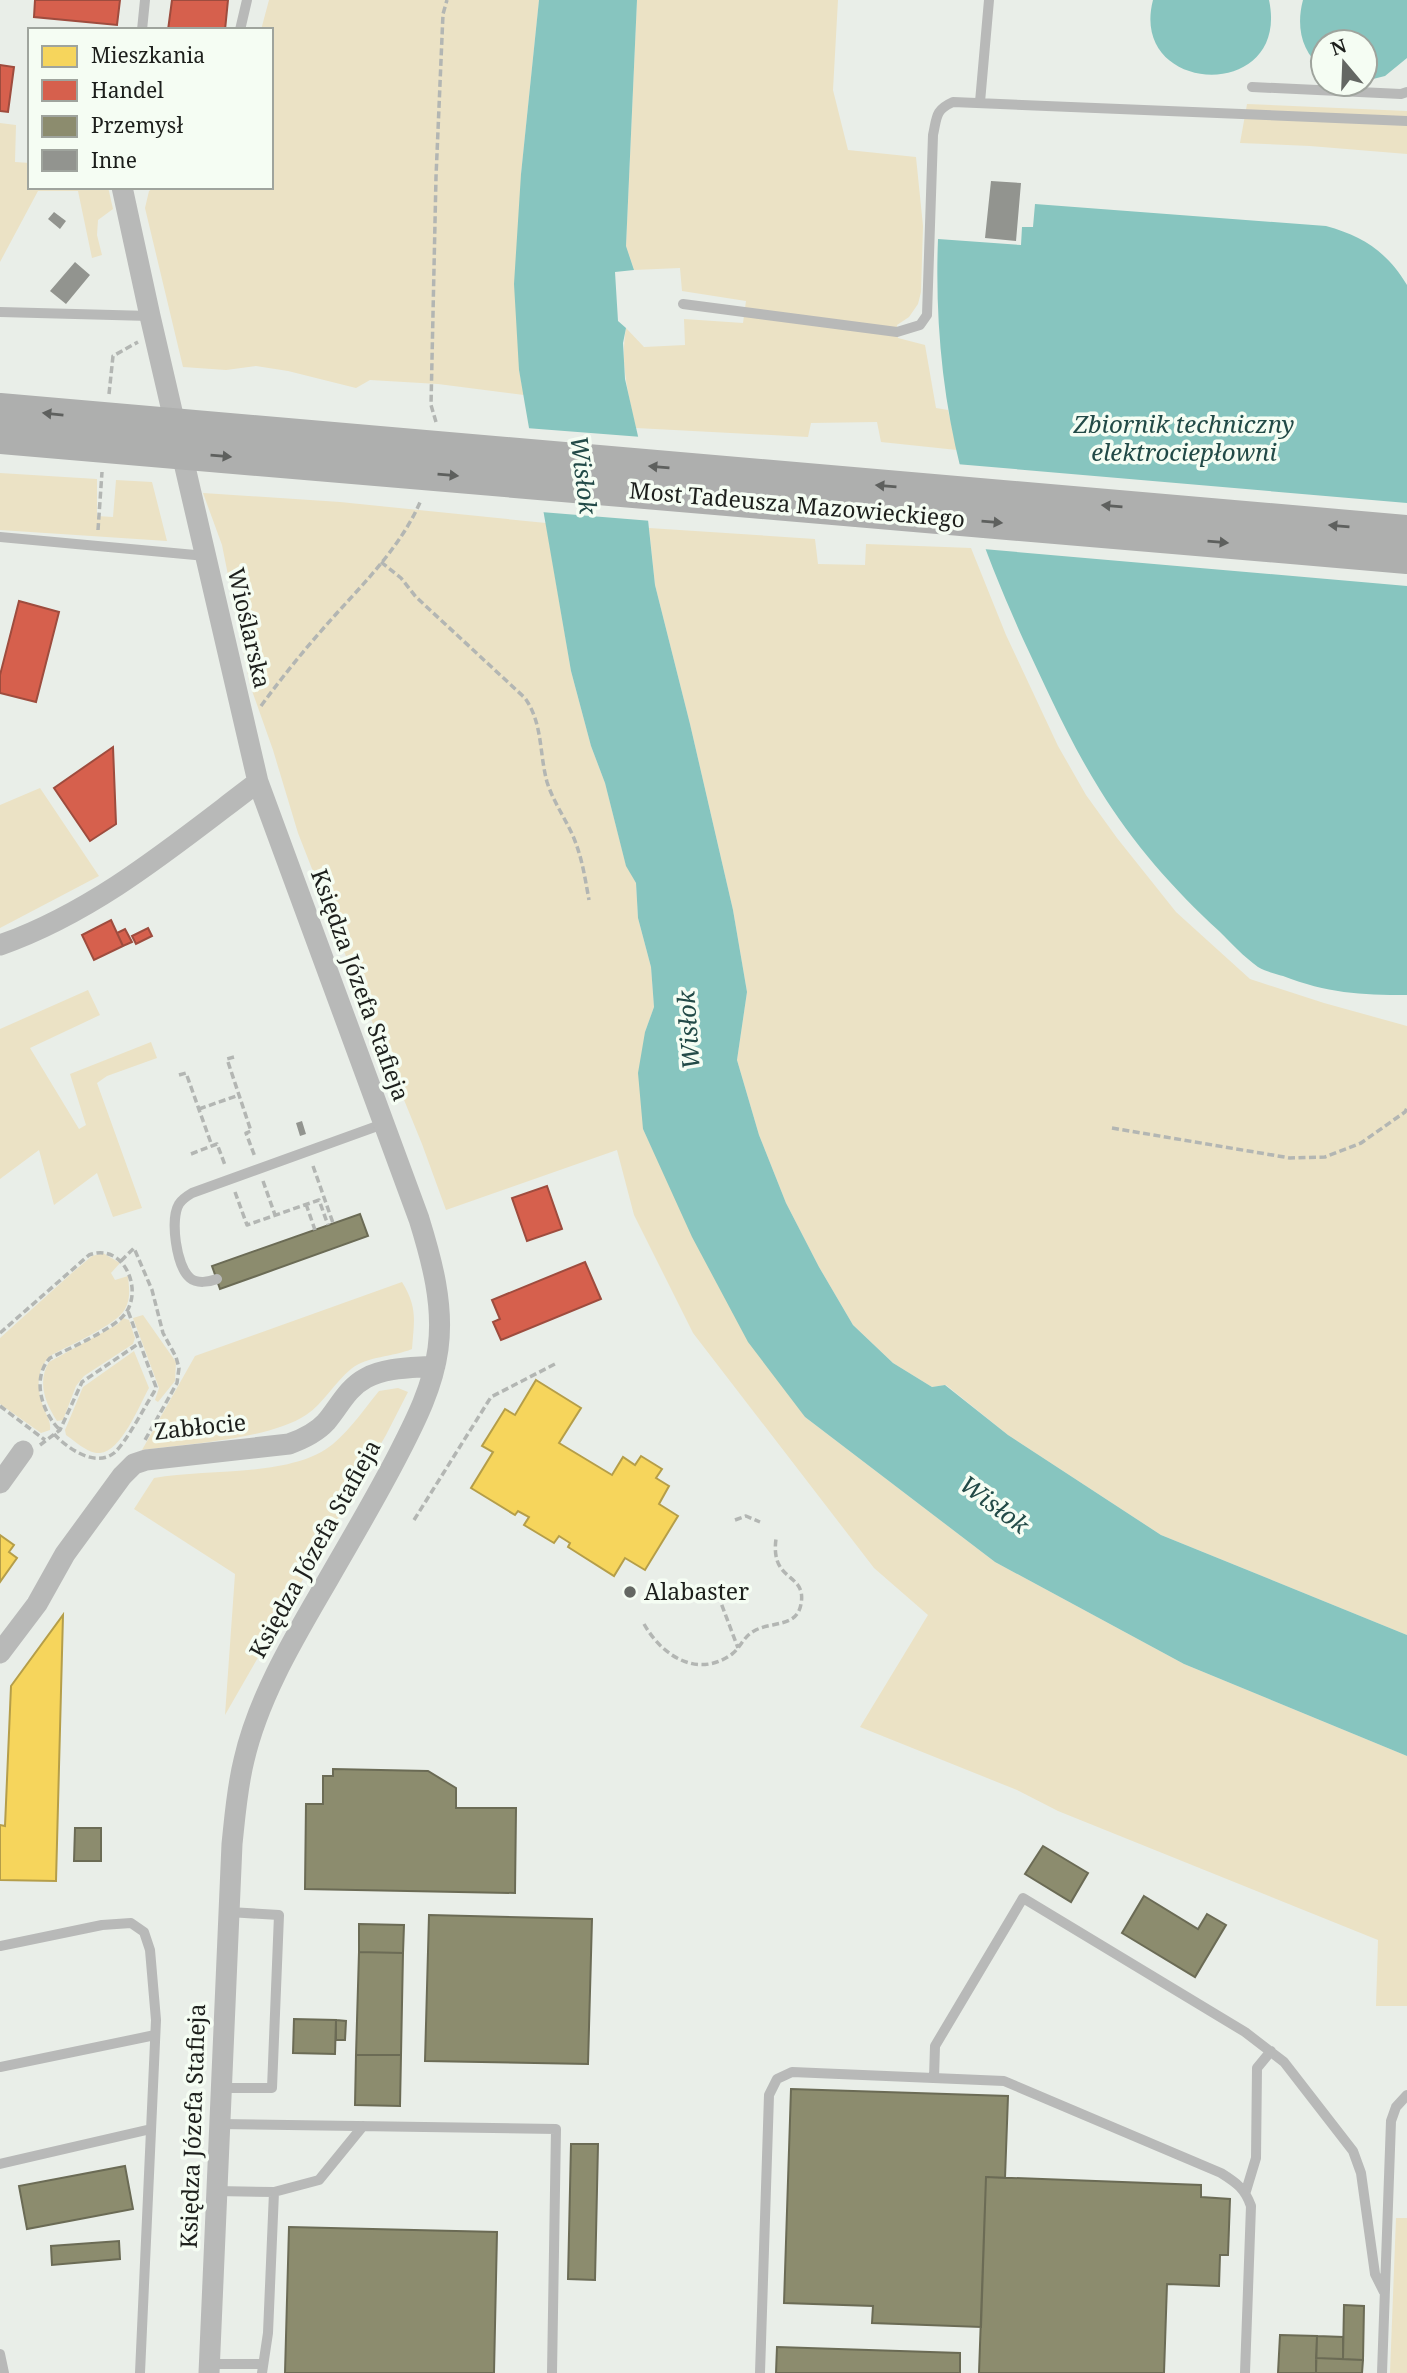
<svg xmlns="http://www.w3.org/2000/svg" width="1407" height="2373" font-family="'Noto Serif',serif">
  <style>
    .green { fill: #ebe2c5 }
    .water { fill: #87c5bf }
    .pier { fill: #e9eee8 }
    .homes { fill: #f6d55c; stroke: #b59e49; stroke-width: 2 }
    .shops { fill: #d6604d; stroke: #9e4c3e; stroke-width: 2 }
    .industry { fill: #8c8c6e; stroke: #6b6b55; stroke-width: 2 }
    .building { fill: #92948f }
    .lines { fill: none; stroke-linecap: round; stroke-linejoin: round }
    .path { stroke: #b3b6b3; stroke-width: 3.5; stroke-dasharray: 7 3.5; stroke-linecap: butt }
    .service { stroke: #b8b9b8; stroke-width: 10 }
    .minor { stroke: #b8b9b8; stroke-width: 21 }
    .secondary { stroke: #aeafae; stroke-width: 32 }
    .oneway { fill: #5e605e }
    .poi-dot { fill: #646763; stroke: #f5fdf3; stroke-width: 2.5 }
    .labels { text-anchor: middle; stroke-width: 7; stroke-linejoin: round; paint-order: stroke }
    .street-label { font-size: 23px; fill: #1d1f1c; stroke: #f5fdf3 }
    .poi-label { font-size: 23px; fill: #1d1f1c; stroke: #f5fdf3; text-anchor: start }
    .water-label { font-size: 24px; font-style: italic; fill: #224a47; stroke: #f5fdf3 }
  </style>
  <rect width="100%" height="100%" fill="#e9eee8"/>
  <path class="green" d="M269,0H539L521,174L519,370L524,395L438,384L370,380L356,388L288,371L256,366L226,370L183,367L145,208L149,191L155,187H271V30H261Z
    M637,0H838L833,90L848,150L916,157L923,226L921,292L918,304L909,317L897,325L898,338L925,345L936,408L948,410L957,450L881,442L877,422L811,423L808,437L636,428C628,394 620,363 626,328L644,347L685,345L684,319L743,323L746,301L682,291L680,268L634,270L626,246Z
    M1247,104L1407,111V154L1310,146L1240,143Z
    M0,123L16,125L15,162L30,163V187H108L113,209L98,220L97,235L102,255L92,258L78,191H38L0,262Z
    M0,473L97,479V516L113,517L116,480L152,482L167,541L0,530Z
    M203,493L340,502L546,523L571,671L591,746L605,783L626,865L636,883L638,918L651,967L654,1007L645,1032L643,1129L661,1167L805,1417L995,1562L1184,1664L1407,1756V2006H1376L1378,1940L1058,1811L1017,1790L860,1727L928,1615L874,1568L693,1333L634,1215L617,1150L446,1210L422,1144L358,987L298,833L273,750L250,685L222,545Z
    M649,528L815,539L818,564L865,565L866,544L971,548L1006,635L1058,746L1086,795L1117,838L1176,912L1250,979L1324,1003L1407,1026V1635L1161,1535L1008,1435L946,1385L932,1387L893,1363L853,1325L819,1267L786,1203L759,1135L737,1060L747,992L733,910L690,724L655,585Z
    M40,788L99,876L0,928V805Z
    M88,990L100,1015L30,1048L79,1129L86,1125L70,1074L151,1042L157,1058L107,1076L97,1083L142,1208L113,1217L97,1173L54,1205L39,1150L0,1179V1029Z
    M103,1253L120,1263L111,1273L115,1280L128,1276C129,1287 131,1299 125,1309C117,1325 67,1346 50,1356C35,1371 37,1390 44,1409C47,1416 51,1422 50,1430L41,1433L0,1404V1338L73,1272L92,1256Z
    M402,1282C418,1308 414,1321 412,1349C393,1357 367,1356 351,1369C334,1383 324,1403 306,1415C270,1439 187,1444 142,1450L195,1356Z
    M143,1315L176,1362L175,1381L158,1402L155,1400L159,1388L133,1318Z
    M123,1318L129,1320L135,1338L133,1344L84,1376L76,1386L63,1420L57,1421C45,1403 37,1382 49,1362L118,1324Z
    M134,1351L149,1388C140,1404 121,1452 100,1453C88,1454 75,1441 66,1435L65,1430L83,1387Z
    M398,1388L408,1392L386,1435L225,1715L235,1574L134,1509L154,1478C206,1468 292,1478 333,1444C351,1429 365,1408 379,1391Z
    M1396,2218H1407V2373H1390Z"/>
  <path class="water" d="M539,0H637L626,246L634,270L615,272L618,321L626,328L623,343L625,379L640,445L655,585L690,724L733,910L747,992L737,1060L759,1135L786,1203L819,1267L853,1325L893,1363L932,1387L945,1385L1008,1435L1161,1535L1407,1635V1756L1184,1664L995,1562L805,1417L748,1342L692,1237L643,1129L638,1073L645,1032L654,1007L651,967L638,918L636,883L626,866L605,783L591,746L571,671L519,370L514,284L521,174Z
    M1153,0H1269C1291,103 1128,96 1153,0Z
    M1303,0H1407V58L1385,76L1365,81V42H1323V69C1301,52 1296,26 1303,0Z
    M1035,204L1326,226C1363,236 1387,252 1407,285V995C1360,995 1327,993 1283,976C1275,974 1265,971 1258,967C1244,957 1231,943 1219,931C1174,890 1132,842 1100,790C1070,742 1047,690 1023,639C999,585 975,528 961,470C942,395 935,317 938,239L1021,245L1022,227H1033Z"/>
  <path class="pier" d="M526,428L642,437L652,521L541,512Z
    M956,464L1407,503V586L983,549L972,519Z"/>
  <path class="homes" d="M536,1380L581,1408L559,1443L612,1475L623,1457L635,1465L641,1456L662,1469L656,1478L669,1486L659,1504L678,1516L645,1570L625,1558L614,1576L568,1547L570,1543L559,1536L554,1543L524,1525L529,1517L518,1511L515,1515L471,1488L493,1452L482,1446L505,1409L515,1415Z
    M0,1535L14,1545L9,1552L17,1558L0,1582Z
    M63,1615L56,1881L0,1880V1825L5,1826L11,1686Z"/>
  <path class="shops" d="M35,0H120L117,25L34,17Z
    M172,0H228L225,30H168Z
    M0,65L14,67L8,112L0,111Z
    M19,601L59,612L36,702L0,693V675Z
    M113,747L116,824L90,841L54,788Z
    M111,920L123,946L94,960L82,935Z
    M148,928L152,936L136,944L132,936Z
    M125,929L132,942L123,946L117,933Z
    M547,1186L562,1229L527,1241L512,1198Z
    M585,1262L601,1299L501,1340L493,1322L500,1319L492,1300Z"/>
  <path class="industry" d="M360,1214L368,1236L220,1289L212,1266Z
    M333,1769L428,1771L456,1788V1808H516L515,1893L305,1889L306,1804H323V1776H333Z
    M75,1828H101V1861H74Z
    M1043,1846L1088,1873L1071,1902L1025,1874Z
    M1144,1896L1198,1929L1207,1914L1226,1925L1195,1977L1122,1933Z
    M429,1915L592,1919L588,2064L425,2061Z
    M359,1924L404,1925L403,1953L359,1952Z
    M359,1952L403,1953L401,2055H356Z
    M294,2019L336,2020L335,2054L293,2053Z
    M336,2020L346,2021L345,2040H336Z
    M356,2055H401L400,2106L355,2105Z
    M791,2089L1008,2096L1005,2178L986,2177L981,2327L872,2323L873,2306L784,2303Z
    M571,2144H598L595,2280L568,2279Z
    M125,2166L133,2209L27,2229L19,2186Z
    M986,2177L1201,2185V2197L1230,2199L1228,2255H1220L1219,2286L1167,2284L1164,2373H979Z
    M289,2227L497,2232L494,2373H285Z
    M119,2241L120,2259L52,2265L51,2246Z
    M1344,2305L1364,2306L1363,2360L1343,2359Z
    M1280,2335L1317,2336L1316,2373H1278Z
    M1317,2336L1343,2337V2359L1316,2358Z
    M777,2347L960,2353V2373H776Z
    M1316,2358L1363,2360L1362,2373H1316Z"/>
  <path class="building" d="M991,181L1021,183L1016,241L985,238Z
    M54,212L66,221L60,229L48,219Z
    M75,262L90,275L66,304L50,291Z
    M302,1121L306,1134L300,1136L296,1123Z"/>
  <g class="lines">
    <path class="path" d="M109,394L113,356L138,342
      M436,422L431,405L436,177L443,14L447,0
      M98,530L102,472
      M381,562L401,578L416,597L525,698C543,724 539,752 547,782C553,801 565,818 573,836C582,857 585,878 589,900
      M261,706C285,673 310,643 337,613C368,579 403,543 421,500
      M234,1057L227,1059L251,1131L246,1133L255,1157
      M179,1075L186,1073L212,1146
      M199,1109L239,1095
      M1112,1128L1290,1158L1325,1157L1361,1143L1405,1112L1407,1108
      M191,1154L217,1144L225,1165
      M313,1166L333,1223
      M263,1181L275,1215
      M235,1192L247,1225L319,1200L328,1225
      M306,1204L315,1230
      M121,1261L134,1248L152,1290L163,1333L176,1357L179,1368L177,1383L145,1440
      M0,1333L89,1255C123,1242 144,1289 125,1314C112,1330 70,1348 50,1358C31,1378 42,1413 60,1430
      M0,1406L45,1440
      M54,1434C67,1448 95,1468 114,1453C126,1443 145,1406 154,1392L156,1387L128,1311
      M40,1445L60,1430L82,1382L138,1344
      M414,1520L491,1397L555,1364
      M735,1520L746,1516L760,1522
      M718,1595L738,1648
      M644,1624C662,1656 698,1679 732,1654C741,1647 744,1636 754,1631C771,1621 797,1628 801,1604C807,1572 770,1583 776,1539"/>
    <path class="service" d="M142,30L145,0
      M240,30L247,0
      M1252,87L1401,94L1407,92
      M980,102L989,0
      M683,304L897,332L920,325L927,315L933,135C937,117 935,110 953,102L1407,121
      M0,312L150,316
      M0,537L206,556
      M217,1279C209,1282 197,1284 190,1278C176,1266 170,1219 179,1204C182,1199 187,1196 192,1193L383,1124
      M0,1946L102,1925L131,1923L144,1932L150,1950L156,2020L140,2373
      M0,2067L155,2035
      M934,2078L935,2046L1023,1898L1245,2032L1284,2062L1353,2151L1361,2173L1375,2274L1384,2292
      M221,2088H272L279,1915L229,1912
      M219,2124L556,2129L552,2373
      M0,2164L151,2129
      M216,2191L274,2192L319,2180L363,2126
      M1246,2191L1256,2158L1257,2068L1271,2051
      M0,2354L4,2373
      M209,2364H262
      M262,2373L268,2333L274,2192
      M760,2373L769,2095L777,2079L792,2072L1004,2081L1221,2173C1237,2183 1245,2189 1251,2206L1245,2373
      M1382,2373L1391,2121L1396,2107L1407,2095"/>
    <path class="minor" d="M122,187L150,316L258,782L419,1219C432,1261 444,1305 438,1349C433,1386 416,1420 399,1453C377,1496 353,1536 329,1578C296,1635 259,1695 244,1760C237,1788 235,1816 232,1844L209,2373
      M0,945C97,911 177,843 258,782
      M0,1483L23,1451
      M0,1653L37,1604L65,1554L122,1476L134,1464L146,1460L289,1444C303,1439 316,1433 326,1422C339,1407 347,1388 366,1378C386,1367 413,1368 435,1366"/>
    <path class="secondary" d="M0,409L1407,531
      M0,438L1407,558"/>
  </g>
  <defs><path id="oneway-solid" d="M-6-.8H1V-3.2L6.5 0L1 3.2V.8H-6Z" transform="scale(1.75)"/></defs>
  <g class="oneway">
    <use href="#oneway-solid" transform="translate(53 414) rotate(-174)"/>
    <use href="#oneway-solid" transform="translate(221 456) rotate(5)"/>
    <use href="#oneway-solid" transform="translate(659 467) rotate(-175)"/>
    <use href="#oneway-solid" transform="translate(448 475) rotate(5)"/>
    <use href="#oneway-solid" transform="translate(886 486) rotate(-175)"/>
    <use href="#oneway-solid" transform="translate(1112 506) rotate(-175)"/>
    <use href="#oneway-solid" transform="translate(992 522) rotate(5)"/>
    <use href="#oneway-solid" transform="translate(1339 526) rotate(-175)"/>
    <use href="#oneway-solid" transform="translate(1218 542) rotate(5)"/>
  </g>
  <circle class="poi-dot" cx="630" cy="1592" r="7"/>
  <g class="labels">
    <g class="street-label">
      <text transform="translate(797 505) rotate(5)" y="8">Most Tadeusza Mazowieckiego</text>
      <text transform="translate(249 628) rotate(77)" y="8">Wioślarska</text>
      <text transform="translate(360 985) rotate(70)" y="8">Księdza Józefa Stafieja</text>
      <text transform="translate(200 1427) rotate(-6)" y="8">Zabłocie</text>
      <text transform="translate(315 1549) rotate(-61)" y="8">Księdza Józefa Stafieja</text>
      <text transform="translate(193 2126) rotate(-88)" y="8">Księdza Józefa Stafieja</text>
    </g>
    <g class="poi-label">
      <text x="644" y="1600">Alabaster</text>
    </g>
    <g class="water-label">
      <text x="1184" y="433">Zbiornik techniczny<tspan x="1184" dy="28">elektrociepłowni</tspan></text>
      <text transform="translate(583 475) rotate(83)" y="8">Wisłok</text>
      <text transform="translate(689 1030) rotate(-94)" y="8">Wisłok</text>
      <text transform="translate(994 1505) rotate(37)" y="8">Wisłok</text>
    </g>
  </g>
  <rect x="28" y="28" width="245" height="161" fill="#f5fdf3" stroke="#9fa49d" stroke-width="2"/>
  <rect x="42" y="46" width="35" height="21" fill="#f6d55c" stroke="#9fa49d" stroke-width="2"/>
  <text x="91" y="63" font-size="21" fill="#1d1f1c">Mieszkania</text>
  <rect x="42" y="80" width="35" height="21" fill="#d6604d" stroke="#9fa49d" stroke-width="2"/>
  <text x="91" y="98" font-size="21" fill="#1d1f1c">Handel</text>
  <rect x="42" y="116" width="35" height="21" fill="#8c8c6e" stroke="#9fa49d" stroke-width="2"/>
  <text x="91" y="133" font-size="21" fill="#1d1f1c">Przemysł</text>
  <rect x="42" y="150" width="35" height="21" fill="#92948f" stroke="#9fa49d" stroke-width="2"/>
  <text x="91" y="168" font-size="21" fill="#1d1f1c">Inne</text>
  <g transform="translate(1344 63) rotate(341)"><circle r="33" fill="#f5fdf3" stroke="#9fa49d" stroke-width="2"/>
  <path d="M0-5L12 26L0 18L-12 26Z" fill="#646763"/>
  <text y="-10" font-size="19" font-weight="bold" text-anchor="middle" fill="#1d1f1c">N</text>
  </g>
</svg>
